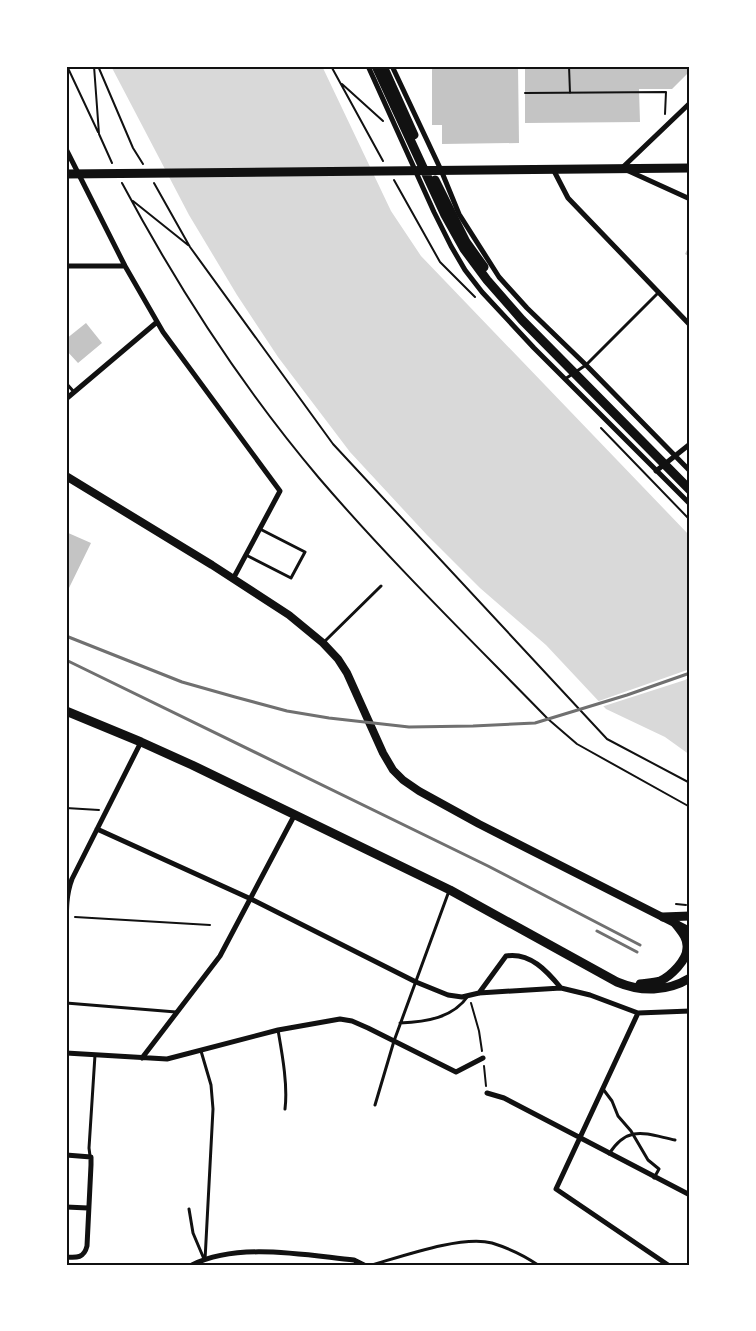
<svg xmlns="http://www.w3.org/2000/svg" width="756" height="1331" font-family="'DM Sans',sans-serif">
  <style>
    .water { fill: #d9d9d9 }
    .pier { fill: #fff }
    .building { fill: #c4c4c4 }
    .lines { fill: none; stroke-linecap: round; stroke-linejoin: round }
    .path { stroke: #111; stroke-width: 2 }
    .service { stroke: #111; stroke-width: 3 }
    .minor { stroke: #111; stroke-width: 5 }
    .tertiary { stroke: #111; stroke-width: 8 }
    .secondary { stroke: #111; stroke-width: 9 }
    .rail { stroke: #707070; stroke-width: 3 }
    .neatline { fill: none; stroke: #111; stroke-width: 2 }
  </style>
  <rect width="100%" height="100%" fill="#fff"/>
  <path class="water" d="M111,66H322L391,211L421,256L690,536V755L665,737L606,709L546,645L480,588L427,535L350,452L278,357L237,295L189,215Z"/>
  <path class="pier" d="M690,669V677L685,680L601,707L596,702Z"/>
  <path class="building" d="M432,66H518L519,143L442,144V125H432Z
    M525,66H687V74L672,89H639L640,122L525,123Z
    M690,244V257L685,254Z
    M86,323L102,343L78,363L66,350V339Z
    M66,532L91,543L69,588L66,587Z"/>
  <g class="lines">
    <path class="path" d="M67,66L98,132
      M94,66L99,134L112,163
      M98,66L133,148L143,164
      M331,66L383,161
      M569,66L570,93
      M342,84L383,121
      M525,93L666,92L665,114
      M394,180L440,262L475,297
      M122,183C178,288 242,387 319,478C391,562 471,640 548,719L577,744L690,807
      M154,183L190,247L333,444L607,739L690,783
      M133,201L188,245
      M601,428L690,520
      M66,808L99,810
      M676,904L686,905
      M75,917L210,925
      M471,1003L479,1031L482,1051
      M484,1066L486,1086"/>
    <path class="service" d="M565,379L586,365L658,293
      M66,383L74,392
      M246,555L291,578L305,552L260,529
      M323,643L381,586
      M66,1003L176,1012
      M400,1023C426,1022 453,1018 468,996
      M278,1030C282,1053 288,1085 285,1109
      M201,1051L211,1085L213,1109L205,1260
      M603,1089L612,1101L618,1116L631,1131L648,1160L659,1169L654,1178
      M375,1105L394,1041L449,891
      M609,1154C628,1124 646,1134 675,1140
      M90,1156L89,1148L95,1055
      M189,1209L193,1233L204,1259
      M372,1265C403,1256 462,1235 492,1243C508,1248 525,1256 538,1265"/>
    <path class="minor" d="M368,66L434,212L451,246L465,270L482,292L534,348L690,504
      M392,66L441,170L459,214L499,277L527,308L586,365L690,471
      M690,103L622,168L690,199
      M66,149L125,266L163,332L280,491L233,579
      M553,169L568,198L690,325
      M66,266H125
      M66,399L157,322
      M656,471L690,444
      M97,829L251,899L416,982L448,995L462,997L479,993L561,988L590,995L638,1013L690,1011
      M66,953C68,928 63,902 72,879L141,742
      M479,993L506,956C530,952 547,971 561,988
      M638,1013L556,1189L668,1265
      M66,1053L167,1059L278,1030L340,1019L352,1021L368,1028L456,1072L483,1058
      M142,1058L220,956L294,816
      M487,1093L504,1098L690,1195
      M66,1155L91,1157V1165L87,1246C84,1258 77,1258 66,1257
      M66,1207L88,1208
      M192,1265C238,1242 304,1255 354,1260L364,1265"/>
    <path class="tertiary" d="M66,476L212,565L289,615L323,643L338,659L347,673L383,753L393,770L403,780L419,791L479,824L690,931"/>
    <path class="secondary" d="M376,66L445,215L464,249L487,280L522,320L690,490
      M383,66L414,135
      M66,174L690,168
      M435,180L466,242L484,267
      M66,711L141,742L192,765L450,890L617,982C641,992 667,992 690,978
      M663,917L690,916
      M640,984C646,983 653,983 660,981C671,976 687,960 687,948C688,938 681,931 675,923"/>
    <path class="rail" d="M66,636L182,682L235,697L287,711L329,718L409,727L473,726L535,723L627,695L690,673
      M66,660L488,866L640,945
      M597,931L637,952"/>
  </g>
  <rect width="756" height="1331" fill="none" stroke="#ffffff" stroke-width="135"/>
  <rect x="68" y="68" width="620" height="1196" class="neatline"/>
</svg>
